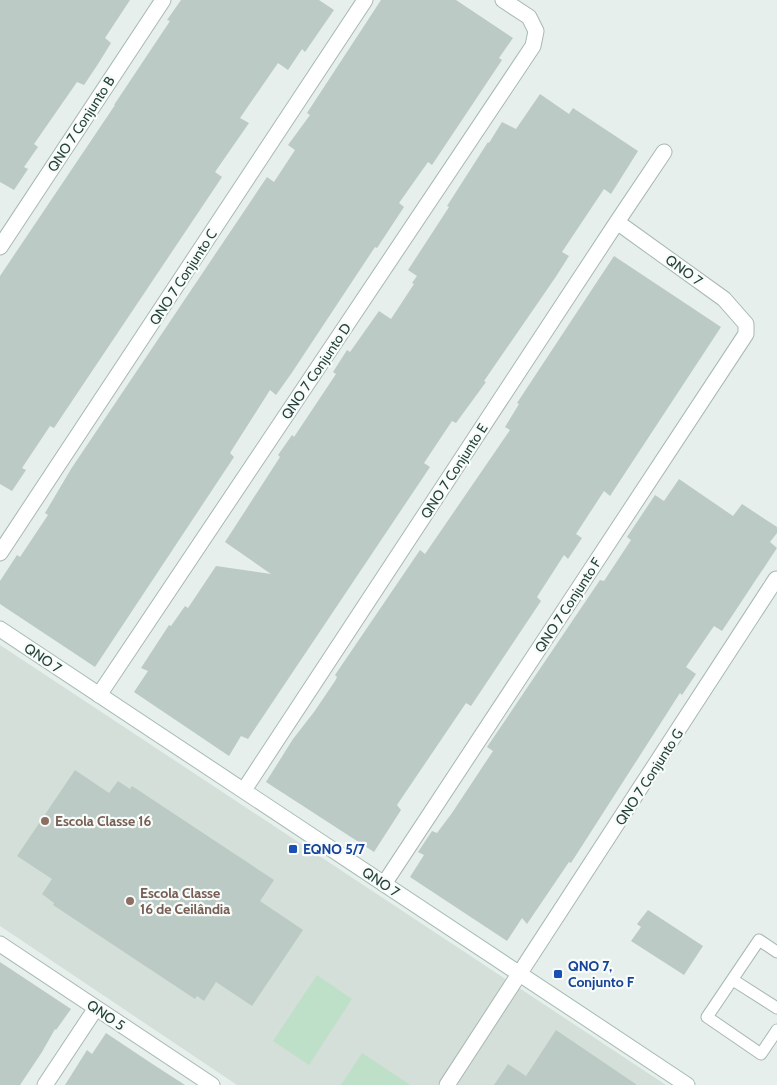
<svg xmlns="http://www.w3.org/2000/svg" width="777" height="1085" font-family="Cabin,sans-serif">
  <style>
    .built { fill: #d4dfda }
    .green { fill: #bfe0c8 }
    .building { fill: #bbcac4 }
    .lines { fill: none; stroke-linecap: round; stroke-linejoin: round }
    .lane-casing { stroke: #a8b8b2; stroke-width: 13 }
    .street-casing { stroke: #a8b8b2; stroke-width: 17 }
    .secondary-casing { stroke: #a4bbb3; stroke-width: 17 }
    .lane { stroke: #fff; stroke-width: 11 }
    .street { stroke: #fff; stroke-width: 15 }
    .secondary { stroke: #fff; stroke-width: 15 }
    .education-dot { fill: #8d6e63; stroke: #f7fbf9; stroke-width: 2 }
    .transit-dot { fill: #1a4fb4; stroke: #f7fbf9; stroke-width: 2 }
    .labels { text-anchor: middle; stroke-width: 4.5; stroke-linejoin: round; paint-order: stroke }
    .street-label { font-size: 14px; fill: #24423a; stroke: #f7fbf9 }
    .education-label { font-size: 14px; font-weight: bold; fill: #785e54; stroke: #f7fbf9; text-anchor: start }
    .transit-label { font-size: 14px; font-weight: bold; fill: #164399; stroke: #f7fbf9; text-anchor: start }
  </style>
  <rect width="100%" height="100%" fill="#e6efeb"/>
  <path class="built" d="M0,645L666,1085H237L0,926Z"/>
  <path class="green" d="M317,975L352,999L309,1065L273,1041Z
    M362,1053L410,1085H341Z"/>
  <path class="building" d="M0,0H130L105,38L111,43L98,64L84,85L77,82L34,144L38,147L24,167L28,169L14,190L0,182Z
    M181,0H319L334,10L305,52L302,49L288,70L278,63L240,118L249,123L215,172L222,177L54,428L50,426L22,468L26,470L12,491L0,484V276L115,105H114L170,21L167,20Z
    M381,0H456L513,38L499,58L502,60L432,165L428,162L399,203L404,207L377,248L375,247L291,374L276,395L270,390L230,453L234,457L95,667L0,604V581L17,555L20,557L48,515L45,513L71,469L267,177L274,182L295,150L288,145L310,115L307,113Z
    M540,94L569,114L573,108L638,151L611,194L604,189L562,252L569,256L555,278L484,381L486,382L456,423L452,421L424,463L430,467L248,739L241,736L229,756L134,692L148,671L141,668L169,625L171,626L185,606L188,608L216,566L271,574L225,542L280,457L278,455L292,435L294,437L336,374L333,372L347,350L350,352L379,311L391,319L414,284L412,283L417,276L408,270L449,207L447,206L488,142L489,143L502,122L516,129Z
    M614,256L721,327L610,496L604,491L576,534L582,538L568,559L564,555L537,597L541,601L471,706L466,703L397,805L401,810L374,852L266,782L293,739L314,712L335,681L337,677L335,675L420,550L425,554L510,430L505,427L519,404L517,403Z
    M679,479L733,516L742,504L777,527V533L770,542L777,548L722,631L714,626L686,667L696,674L682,695L680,693L571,863L569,862L527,924L522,918L507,941L410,877L424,855L418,852L432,831L437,833L452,813L493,751L487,747L502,725L600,580L604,581L631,540L627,537L655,495L664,501Z
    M75,770L109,793L118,781L130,789L132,786L274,880L260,901L303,930L252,1006L216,982L204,1001L197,996L195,999L53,905L54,903L42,894L52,879L17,856Z
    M648,910L703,946L684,975L631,941L641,927L637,924Z
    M0,962L71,1009L56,1030L55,1029L42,1052L20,1085H0Z
    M556,1030L615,1070L637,1085H494L508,1064L526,1076Z
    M106,1033L154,1065L185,1085H65L87,1050L92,1054Z"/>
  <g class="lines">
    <g class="lane-casing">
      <path id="lane" d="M777,952L759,940L707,1017L761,1054L777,1030
        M733,980L777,1008"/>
    </g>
    <g class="street-casing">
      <path id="street" d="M0,247L163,0
        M0,553L365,0
        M99,695L533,46L536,31L529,17L503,0
        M244,790L617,222L664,152
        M384,884L746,334V324L724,299L617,222
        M0,944L212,1085
        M45,1085L96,1008
        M447,1085L776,579"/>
    </g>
    <g class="secondary-casing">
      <path id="secondary" d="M0,629L687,1085"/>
    </g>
    <use href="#lane" class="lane"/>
    <use href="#street" class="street"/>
    <use href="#secondary" class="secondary"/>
  </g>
  <g class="education-dot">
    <circle cx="45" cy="821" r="5"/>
    <circle cx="130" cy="901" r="5"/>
  </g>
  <g class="transit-dot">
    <rect x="288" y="844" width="10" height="10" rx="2.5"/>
    <rect x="553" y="969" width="10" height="10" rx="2.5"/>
  </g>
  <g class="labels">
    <g class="street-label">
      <text transform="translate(81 124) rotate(-57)" y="5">QNO 7 Conjunto B</text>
      <text transform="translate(684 270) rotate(36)" y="5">QNO 7</text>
      <text transform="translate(183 277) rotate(-57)" y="5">QNO 7 Conjunto C</text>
      <text transform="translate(316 371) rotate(-56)" y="5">QNO 7 Conjunto D</text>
      <text transform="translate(454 471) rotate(-57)" y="5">QNO 7 Conjunto E</text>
      <text transform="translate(568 605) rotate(-57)" y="5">QNO 7 Conjunto F</text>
      <text transform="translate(43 658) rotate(34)" y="5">QNO 7</text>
      <text transform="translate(649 777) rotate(-57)" y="5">QNO 7 Conjunto G</text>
      <text transform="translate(381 882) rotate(34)" y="5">QNO 7</text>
      <text transform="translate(106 1015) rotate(34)" y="5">QNO 5</text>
    </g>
    <g class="education-label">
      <text x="55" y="826">Escola Classe 16</text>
      <text x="140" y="898">Escola Classe<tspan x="140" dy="16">16 de Ceilândia</tspan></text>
    </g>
    <g class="transit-label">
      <text x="303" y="854">EQNO 5/7</text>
      <text x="568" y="971">QNO 7,<tspan x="568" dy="16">Conjunto F</tspan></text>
    </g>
  </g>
</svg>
